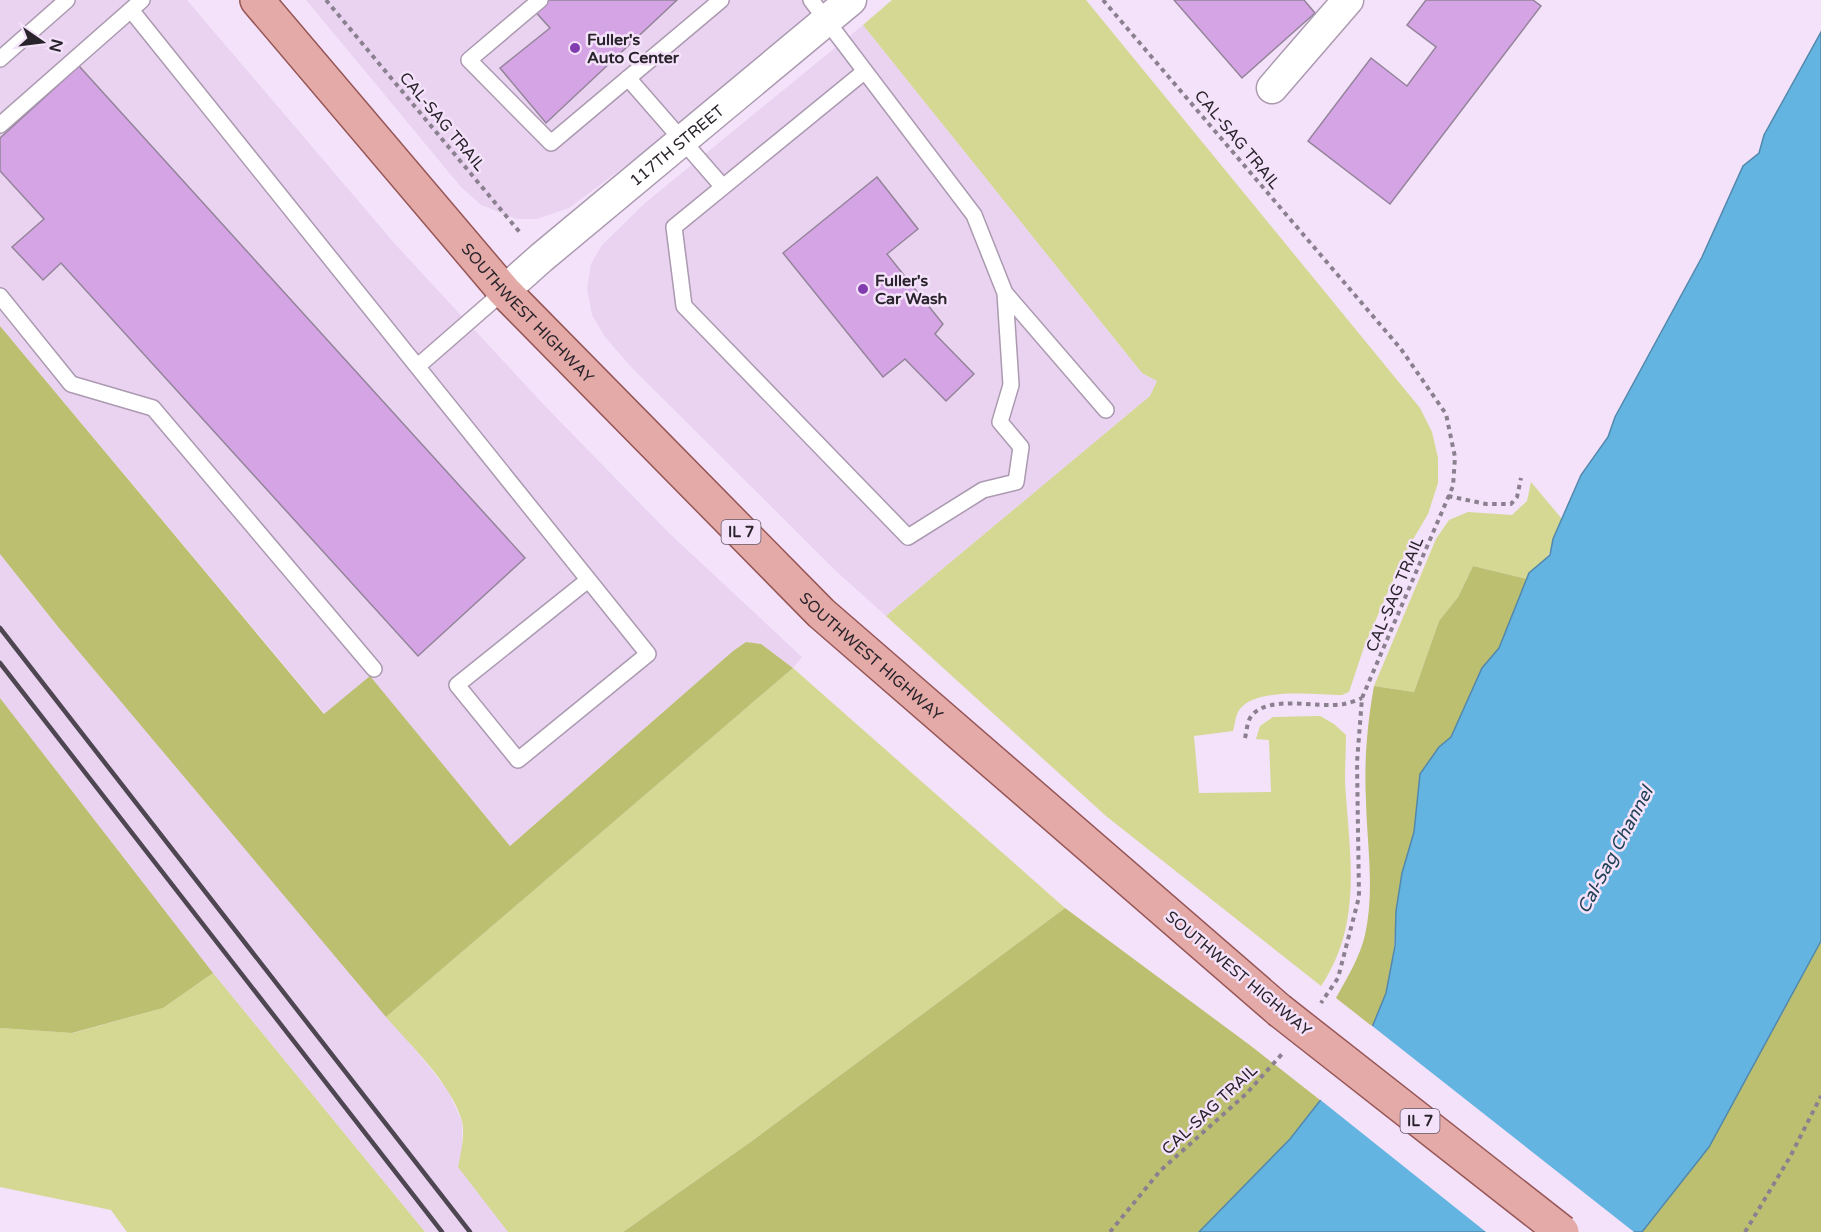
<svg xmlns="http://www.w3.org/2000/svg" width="1821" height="1232" font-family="'Varela Round',sans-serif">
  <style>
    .built { fill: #e9d3f1 }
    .green { fill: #d4d892 }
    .forest { fill: #bcbf6f }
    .water { fill: #64b4e2; stroke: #5288ab; stroke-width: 1.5 }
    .pier { fill: #f4e2fa }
    .building { fill: #d4a4e4; stroke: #94849a; stroke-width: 1.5 }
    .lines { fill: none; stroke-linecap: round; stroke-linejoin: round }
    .service-casing { stroke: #ab9ab0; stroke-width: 18 }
    .minor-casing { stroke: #ab9ab0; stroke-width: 33 }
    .primary-casing { stroke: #965656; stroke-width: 36 }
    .path { stroke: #8b808f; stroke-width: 4; stroke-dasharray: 4.5 4.5; stroke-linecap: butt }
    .service { stroke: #fff; stroke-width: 15 }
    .minor { stroke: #fff; stroke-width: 30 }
    .primary { stroke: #e3aaa7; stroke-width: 33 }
    .rail { stroke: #4e4651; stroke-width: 4.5 }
    .primary-bridge-casing { stroke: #965656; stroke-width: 36; stroke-linecap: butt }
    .primary-bridge { stroke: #e3aaa7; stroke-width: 33 }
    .poi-dot { fill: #823caf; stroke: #f4e2fa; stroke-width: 2 }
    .labels { text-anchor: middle; stroke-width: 5; stroke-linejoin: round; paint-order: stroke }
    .shield { fill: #f4e2fa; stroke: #665c69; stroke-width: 1.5 }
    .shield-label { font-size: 15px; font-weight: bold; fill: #29232b }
    .poi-label { font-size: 16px; font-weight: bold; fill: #29232b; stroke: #f4e2fa; text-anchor: start }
    .street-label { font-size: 16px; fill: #29232b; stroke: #f4e2fa }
    .water-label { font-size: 18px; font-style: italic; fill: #1d4054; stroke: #f4e2fa }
  </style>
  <rect width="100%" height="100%" fill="#f4e2fa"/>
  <path class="built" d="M0,0H187L395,244L544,405L668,532L802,657L793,668L761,644L746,642L733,651L510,846L370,677L325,714L0,326Z
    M306,0H831L635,159L569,208L537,219H516L481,205L461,187Z
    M863,25L1142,373L1157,381L1150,396L886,616L837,572L633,369L605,337L592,315L587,289L591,264L602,245L645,203Z
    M0,554L59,628L423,1059L448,1091L462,1122V1150L459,1167L508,1232H425L213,973L0,698Z"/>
  <path class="green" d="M892,0H1086L1420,408L1432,432L1438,458V483L1428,514L1405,553L1364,647L1349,692L1342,695C1316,695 1251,686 1238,712C1235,718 1235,725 1233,731L1194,736L1199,793L1271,792L1269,740L1256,739L1260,726L1273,717L1320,716L1334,724L1346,735C1346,750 1345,766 1345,781C1349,852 1364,922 1321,986L1106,816L886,616L1150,396L1157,381L1142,373L863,25Z
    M1531,482L1562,519C1559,526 1550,553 1548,556C1541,564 1531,568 1527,579L1473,566L1458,597L1439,621L1414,692L1374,686L1436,539L1449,520L1468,512L1512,515L1527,501Z
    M793,668L1065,908L752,1141L623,1232H508L458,1167C461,1153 465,1134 462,1121C451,1083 411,1046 386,1017Z
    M213,973L425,1232H127L111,1210L0,1187V1028L73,1033L163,1008Z"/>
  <path class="forest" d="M0,326L324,714L370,676L510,846L733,651L746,642L761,644L793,668L386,1017L59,628L0,554Z
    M1473,566L1527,579L1499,648L1482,668L1451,737L1439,747L1420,774L1414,832L1402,873L1396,911L1394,949L1386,993L1373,1027L1336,998C1347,978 1360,957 1365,935C1375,890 1367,846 1366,801C1364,761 1367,726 1374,686L1414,692L1439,621L1458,597Z
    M0,698L213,973L163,1008L72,1033L0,1028Z
    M1065,908L1251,1046L1320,1100L1290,1139L1199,1232H623L752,1141Z
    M1821,941V1232H1642L1709,1147Z"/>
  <path class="water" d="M1821,32V941L1709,1147L1642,1232H1199L1290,1139L1366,1042L1386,993L1395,946L1396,911L1402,873L1414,832L1420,774L1439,747L1451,737L1482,668L1499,648L1529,573L1550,555L1553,539L1581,475L1608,437L1615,417L1702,257L1743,166L1759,153L1764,135Z"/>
  <path class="pier" d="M1371,1025L1634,1232H1486L1318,1098L1364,1041Z"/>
  <path class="building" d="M541,0H677L546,123L500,68L550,28L532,8Z
    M1174,0H1304L1315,13L1242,78Z
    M1426,0H1533L1541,6L1390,204L1308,141L1371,58L1407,86L1436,47L1407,25Z
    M79,66L525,558L418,656L61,263L43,280L12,247L44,219L0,171V138Z
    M877,177L918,229L887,254L943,324L935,334L974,374L946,401L905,359L883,377L783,253Z"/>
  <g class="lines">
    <g class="service-casing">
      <path id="service" d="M540,0L469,60L551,143L721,0
        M811,0L974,215L1005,293L1106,410
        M131,10L648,654L518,760L457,685L588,580
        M0,59L67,0
        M865,71L674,227L684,306L908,537L983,490L1016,482L1021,447L1000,422L1011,385L1005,293
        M628,78L723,187
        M0,125L142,0
        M0,296L71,384L153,408L374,669
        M418,366L504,291"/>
    </g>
    <g class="minor-casing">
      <g id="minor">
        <path d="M1272,88L1348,0"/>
        <path id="s1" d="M504,291L541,258L851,0"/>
      </g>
    </g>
    <g class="primary-casing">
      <g id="primary">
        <path id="s2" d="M257,0L504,291L821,613L1279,1010"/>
      </g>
    </g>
    <path class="path" d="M326,0L522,235
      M1103,0L1401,349L1446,414L1455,457L1453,486L1362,698L1357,762L1359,897L1338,978L1321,1003
      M1448,496L1486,504H1511L1517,497L1521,478
      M1245,738C1247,730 1247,721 1252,715C1272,694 1318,709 1344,704C1350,703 1357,700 1362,698
      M1110,1232L1160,1171L1246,1094L1282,1054
      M1745,1232L1790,1157L1821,1096"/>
    <use href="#service" class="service"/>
    <use href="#minor" class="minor"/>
    <use href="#primary" class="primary"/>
    <path class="rail" d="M0,628L470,1232
      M0,663L442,1232"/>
    <g class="primary-bridge-casing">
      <path id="primary-bridge" d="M1279,1010L1562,1232"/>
    </g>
    <use href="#primary-bridge" class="primary-bridge"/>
  </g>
  <g class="poi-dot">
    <circle cx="575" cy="48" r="6"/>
    <circle cx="863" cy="289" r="6"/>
  </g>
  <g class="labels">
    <g class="shield">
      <rect x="721.5" y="520" width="39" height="24" rx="4.5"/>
      <rect x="1400.5" y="1109" width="39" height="24" rx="4.5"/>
    </g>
    <g class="shield-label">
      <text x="741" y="537">IL 7</text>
      <text x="1420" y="1126">IL 7</text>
    </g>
    <g class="poi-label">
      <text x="587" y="45">Fuller's<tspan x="587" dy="18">Auto Center</tspan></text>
      <text x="875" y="286">Fuller's<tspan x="875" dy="18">Car Wash</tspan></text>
    </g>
    <g class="street-label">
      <text transform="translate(443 121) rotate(50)" y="6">CAL-SAG TRAIL</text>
      <text transform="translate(1238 139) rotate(50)" y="6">CAL-SAG TRAIL</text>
      <text dy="6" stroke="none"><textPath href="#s1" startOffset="226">117TH STREET</textPath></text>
      <text dy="6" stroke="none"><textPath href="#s2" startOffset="414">SOUTHWEST HIGHWAY</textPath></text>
      <text transform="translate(1394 594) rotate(-67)" y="6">CAL-SAG TRAIL</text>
      <text dy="6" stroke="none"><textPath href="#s2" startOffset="900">SOUTHWEST HIGHWAY</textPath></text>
      <text transform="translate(1239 973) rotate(40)" y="6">SOUTHWEST HIGHWAY</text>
      <text transform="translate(1209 1109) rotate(-43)" y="6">CAL-SAG TRAIL</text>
    </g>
    <g class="water-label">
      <text transform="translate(1615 850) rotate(-62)" y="6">Cal-Sag Channel</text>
    </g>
  </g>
  <g transform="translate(42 42) rotate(104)" stroke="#f4e2fa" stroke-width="4.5" paint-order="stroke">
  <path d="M0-4.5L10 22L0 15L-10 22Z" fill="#29232b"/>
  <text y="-9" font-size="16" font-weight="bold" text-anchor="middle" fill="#29232b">N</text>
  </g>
</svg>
